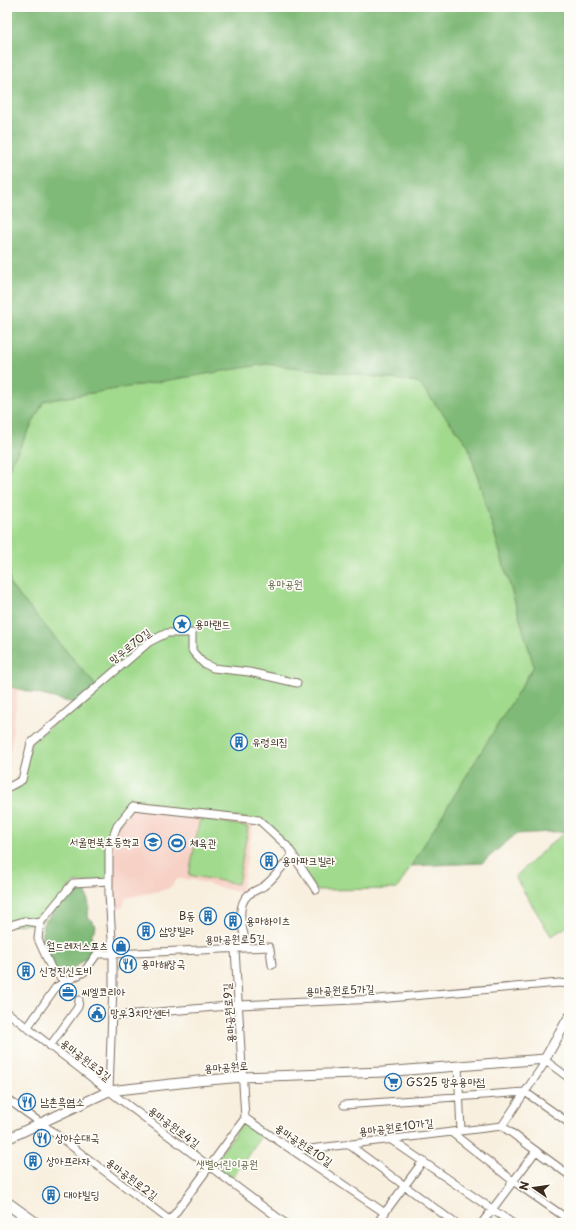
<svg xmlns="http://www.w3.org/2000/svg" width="576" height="1230" font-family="'Playpen Sans','Poor Story',sans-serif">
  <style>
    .built { fill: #f7d1c6 }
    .green { fill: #a1da8d; stroke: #6e8256 }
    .forest { fill: #80ba78; stroke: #5e724b }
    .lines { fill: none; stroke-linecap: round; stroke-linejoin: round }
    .minor-casing { stroke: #7d6f61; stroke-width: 9 }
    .tertiary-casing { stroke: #7d6f61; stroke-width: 11 }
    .primary-casing { stroke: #7d6f61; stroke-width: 13 }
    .minor { stroke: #fff; stroke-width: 7 }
    .tertiary { stroke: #fff; stroke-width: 9 }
    .primary { stroke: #fff; stroke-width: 11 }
    .labels { text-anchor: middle; stroke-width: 3.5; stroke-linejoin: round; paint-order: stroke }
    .park-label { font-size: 11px; fill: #5a5f3f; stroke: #fdfcf7 }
    .poi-label { font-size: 11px; fill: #3b2a1e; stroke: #fdfcf7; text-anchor: start }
    .street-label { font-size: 11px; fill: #3b2a1e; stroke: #fdfcf7 }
  </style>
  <rect width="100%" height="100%" fill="#fdfcf7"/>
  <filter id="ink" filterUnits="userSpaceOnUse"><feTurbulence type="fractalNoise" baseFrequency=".025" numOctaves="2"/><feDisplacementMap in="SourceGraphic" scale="8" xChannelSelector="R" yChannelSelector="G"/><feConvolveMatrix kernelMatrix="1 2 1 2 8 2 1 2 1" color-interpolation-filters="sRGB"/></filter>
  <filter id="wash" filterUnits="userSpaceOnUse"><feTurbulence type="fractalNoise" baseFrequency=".012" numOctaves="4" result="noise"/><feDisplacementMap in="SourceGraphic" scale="16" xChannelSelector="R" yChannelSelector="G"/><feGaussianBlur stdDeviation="0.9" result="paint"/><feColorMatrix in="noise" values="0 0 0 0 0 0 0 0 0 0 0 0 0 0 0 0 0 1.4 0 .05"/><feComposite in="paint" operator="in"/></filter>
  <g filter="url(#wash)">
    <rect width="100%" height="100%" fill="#f8efde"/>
    <path class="built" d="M7,684L18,686L7,780Z
      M133,806L254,819L241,893L193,880L178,879L168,889L126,898L123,907L110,911L109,847L117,826Z"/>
    <path class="green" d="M266,363L418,382L468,445L534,666L397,889L316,890L287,846L259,820L133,806L117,826L109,847V881L73,883L40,923L7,926V788L22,780L31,743L97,687L10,585L7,542V472L44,401Z
      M200,818L248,827L238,884L189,875Z
      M569,829V920L565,928L551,936L515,877L546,848Z
      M245,1119L264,1132L230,1181L211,1167Z"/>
    <path class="forest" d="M7,7H569V831L516,834L482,863L411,866L534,666L468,445L418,382L266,364L44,401L7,472Z
      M7,542L10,585L97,687L77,704L7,686Z
      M77,886H81L85,889L89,905L88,917L95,924L96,927L91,935L95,947L94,952L69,972L63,974L58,972L54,968L42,939L43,924L73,887Z"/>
  </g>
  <g filter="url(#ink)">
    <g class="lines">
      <g class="minor-casing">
        <path id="minor" d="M7,788L22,780L31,743L149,642L167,633H192V650L194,653L203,663L213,668L249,672L297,683
          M7,926L24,921L40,923
          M247,948C244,932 234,908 248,895C253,891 259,889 264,886C274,879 285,863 293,854
          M235,949L245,1118L385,1213
          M66,982L52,970L38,939L40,923L73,883L109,881
          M7,1012L109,1091L285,1223
          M112,1016L239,1005L378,999L559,983L569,984
          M27,1028L56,987L84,972L97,954H113L269,947L270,949L272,965
          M50,1046L78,1007L79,1000
          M546,1061L569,1078
          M458,1066L461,1131
          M109,1091L113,985V954L109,895V847L117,826L133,806L259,820L287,846L316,890
          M7,1099L41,1123L173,1223
          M344,1105L525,1092L569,1123
          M502,1126L569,1175
          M502,1126L546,1061L545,1059
          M451,1132L513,1181L569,1220
          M390,1139L512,1223
          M348,1144L455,1223
          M293,1151L502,1126
          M168,1223L245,1118
          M377,1223L423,1161
          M482,1223L536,1151"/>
      </g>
      <g class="tertiary-casing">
        <path id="tertiary" d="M7,1139L109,1091L198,1081L243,1077L383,1072L545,1059L569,1017"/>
      </g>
      <g class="primary-casing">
        <path id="primary" d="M7,1203L35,1223"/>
      </g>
      <use href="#minor" class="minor"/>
      <use href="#tertiary" class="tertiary"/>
      <use href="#primary" class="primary"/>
    </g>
  </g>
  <defs>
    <g id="sight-ring" transform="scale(0.9)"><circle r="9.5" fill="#fdfcf7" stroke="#1f6fb2" stroke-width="1.5"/><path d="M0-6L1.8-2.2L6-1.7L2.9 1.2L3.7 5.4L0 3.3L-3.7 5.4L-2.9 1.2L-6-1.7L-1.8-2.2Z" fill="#1f6fb2"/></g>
    <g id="building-ring" transform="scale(0.9)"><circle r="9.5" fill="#fdfcf7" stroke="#1f6fb2" stroke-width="1.5"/><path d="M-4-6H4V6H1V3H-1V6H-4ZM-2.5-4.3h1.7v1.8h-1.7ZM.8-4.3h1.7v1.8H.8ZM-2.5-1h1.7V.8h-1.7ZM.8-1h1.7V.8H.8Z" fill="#1f6fb2"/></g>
    <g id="school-ring" transform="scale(0.9)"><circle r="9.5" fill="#fdfcf7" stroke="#1f6fb2" stroke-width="1.5"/><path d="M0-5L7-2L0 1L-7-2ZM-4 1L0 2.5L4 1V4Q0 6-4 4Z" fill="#1f6fb2"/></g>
    <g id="stadium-ring" transform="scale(0.9)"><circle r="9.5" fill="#fdfcf7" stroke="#1f6fb2" stroke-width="1.5"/><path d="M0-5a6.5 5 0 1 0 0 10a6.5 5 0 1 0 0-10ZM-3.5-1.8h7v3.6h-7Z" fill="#1f6fb2"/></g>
    <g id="shop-ring" transform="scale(0.9)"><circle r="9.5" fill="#fdfcf7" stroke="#1f6fb2" stroke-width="1.5"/><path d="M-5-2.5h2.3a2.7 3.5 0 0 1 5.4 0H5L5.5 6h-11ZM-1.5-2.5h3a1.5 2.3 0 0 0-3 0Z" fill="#1f6fb2"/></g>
    <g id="restaurant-ring" transform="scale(0.9)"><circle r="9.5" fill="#fdfcf7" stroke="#1f6fb2" stroke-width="1.5"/><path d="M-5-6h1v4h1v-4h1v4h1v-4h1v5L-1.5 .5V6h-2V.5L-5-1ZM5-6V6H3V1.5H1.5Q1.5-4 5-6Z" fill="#1f6fb2"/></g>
    <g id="office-ring" transform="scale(0.9)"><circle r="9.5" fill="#fdfcf7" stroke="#1f6fb2" stroke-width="1.5"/><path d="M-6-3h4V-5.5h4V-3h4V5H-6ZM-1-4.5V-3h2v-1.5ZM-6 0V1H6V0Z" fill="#1f6fb2"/></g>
    <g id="civic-ring" transform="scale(0.9)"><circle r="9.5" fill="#fdfcf7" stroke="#1f6fb2" stroke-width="1.5"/><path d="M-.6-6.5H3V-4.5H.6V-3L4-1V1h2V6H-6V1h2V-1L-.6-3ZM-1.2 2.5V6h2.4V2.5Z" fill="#1f6fb2"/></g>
    <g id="supermarket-ring" transform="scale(0.9)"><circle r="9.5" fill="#fdfcf7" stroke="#1f6fb2" stroke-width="1.5"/><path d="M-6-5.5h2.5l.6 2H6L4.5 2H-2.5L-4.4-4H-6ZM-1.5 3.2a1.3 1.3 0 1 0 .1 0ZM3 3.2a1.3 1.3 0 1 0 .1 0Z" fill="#1f6fb2"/></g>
  </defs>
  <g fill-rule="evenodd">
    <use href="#sight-ring" x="182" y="624"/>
    <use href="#building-ring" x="239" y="742"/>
    <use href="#school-ring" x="153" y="842"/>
    <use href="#stadium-ring" x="177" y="843"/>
    <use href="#building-ring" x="269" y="861"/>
    <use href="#building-ring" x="208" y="916"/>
    <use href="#building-ring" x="233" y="921"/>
    <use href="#building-ring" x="146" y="931"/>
    <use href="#shop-ring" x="121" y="946"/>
    <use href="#restaurant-ring" x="128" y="964"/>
    <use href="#building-ring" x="26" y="971"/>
    <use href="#office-ring" x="68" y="992"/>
    <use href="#civic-ring" x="97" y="1013"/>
    <use href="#supermarket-ring" x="393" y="1082"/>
    <use href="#restaurant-ring" x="27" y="1102"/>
    <use href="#restaurant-ring" x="42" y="1138"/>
    <use href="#building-ring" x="33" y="1161"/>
    <use href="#building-ring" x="51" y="1195"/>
  </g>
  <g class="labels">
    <g class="park-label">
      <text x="285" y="588">용마공원</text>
      <text x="227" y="1168">샛별어린이공원</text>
    </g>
    <g class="poi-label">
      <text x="195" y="628">용마랜드</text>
      <text x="252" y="746">유령의집</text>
      <text x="140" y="846" text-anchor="end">서울면북초등학교</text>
      <text x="190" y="847">체육관</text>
      <text x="282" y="865">용마파크빌라</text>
      <text x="195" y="920" text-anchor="end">B동</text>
      <text x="246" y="925">용마하이츠</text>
      <text x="159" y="935">삼양빌라</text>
      <text x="108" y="950" text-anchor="end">월드레저스포츠</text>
      <text x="141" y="968">용마해장국</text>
      <text x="39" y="975">신경진신도비</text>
      <text x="81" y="996">씨엘코리아</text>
      <text x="110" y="1017">망우3치안센터</text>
      <text x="406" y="1086">GS25 망우용마점</text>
      <text x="40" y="1106">남촌흑염소</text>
      <text x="55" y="1142">상아순대국</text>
      <text x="46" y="1165">상아프라자</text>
      <text x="64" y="1199">대야빌딩</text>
    </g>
    <g class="street-label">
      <text transform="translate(130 646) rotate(-38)" y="4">망우로70길</text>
      <text transform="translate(235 939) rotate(-1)" y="4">용마공원로5길</text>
      <text transform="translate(340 990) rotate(-2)" y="4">용마공원로5가길</text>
      <text transform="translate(229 1013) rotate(-94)" y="4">용마공원로9길</text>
      <text transform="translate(86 1060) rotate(38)" y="4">용마공원로3길</text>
      <text transform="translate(226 1067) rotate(-4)" y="4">용마공원로</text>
      <text transform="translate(174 1127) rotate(37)" y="4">용마공원로4길</text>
      <text transform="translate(396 1127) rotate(-7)" y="4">용마공원로10가길</text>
      <text transform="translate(304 1145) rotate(34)" y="4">용마공원로10길</text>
      <text transform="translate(132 1179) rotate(37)" y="4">용마공원로2길</text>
    </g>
  </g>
  <rect width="576" height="1230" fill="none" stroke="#fdfcf7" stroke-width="24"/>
  <g transform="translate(534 1188) rotate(283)" stroke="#fdfcf7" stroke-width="3" paint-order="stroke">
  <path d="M0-3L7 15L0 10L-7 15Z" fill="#3b2a1e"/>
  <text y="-6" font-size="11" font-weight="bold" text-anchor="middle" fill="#3b2a1e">N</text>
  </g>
</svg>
